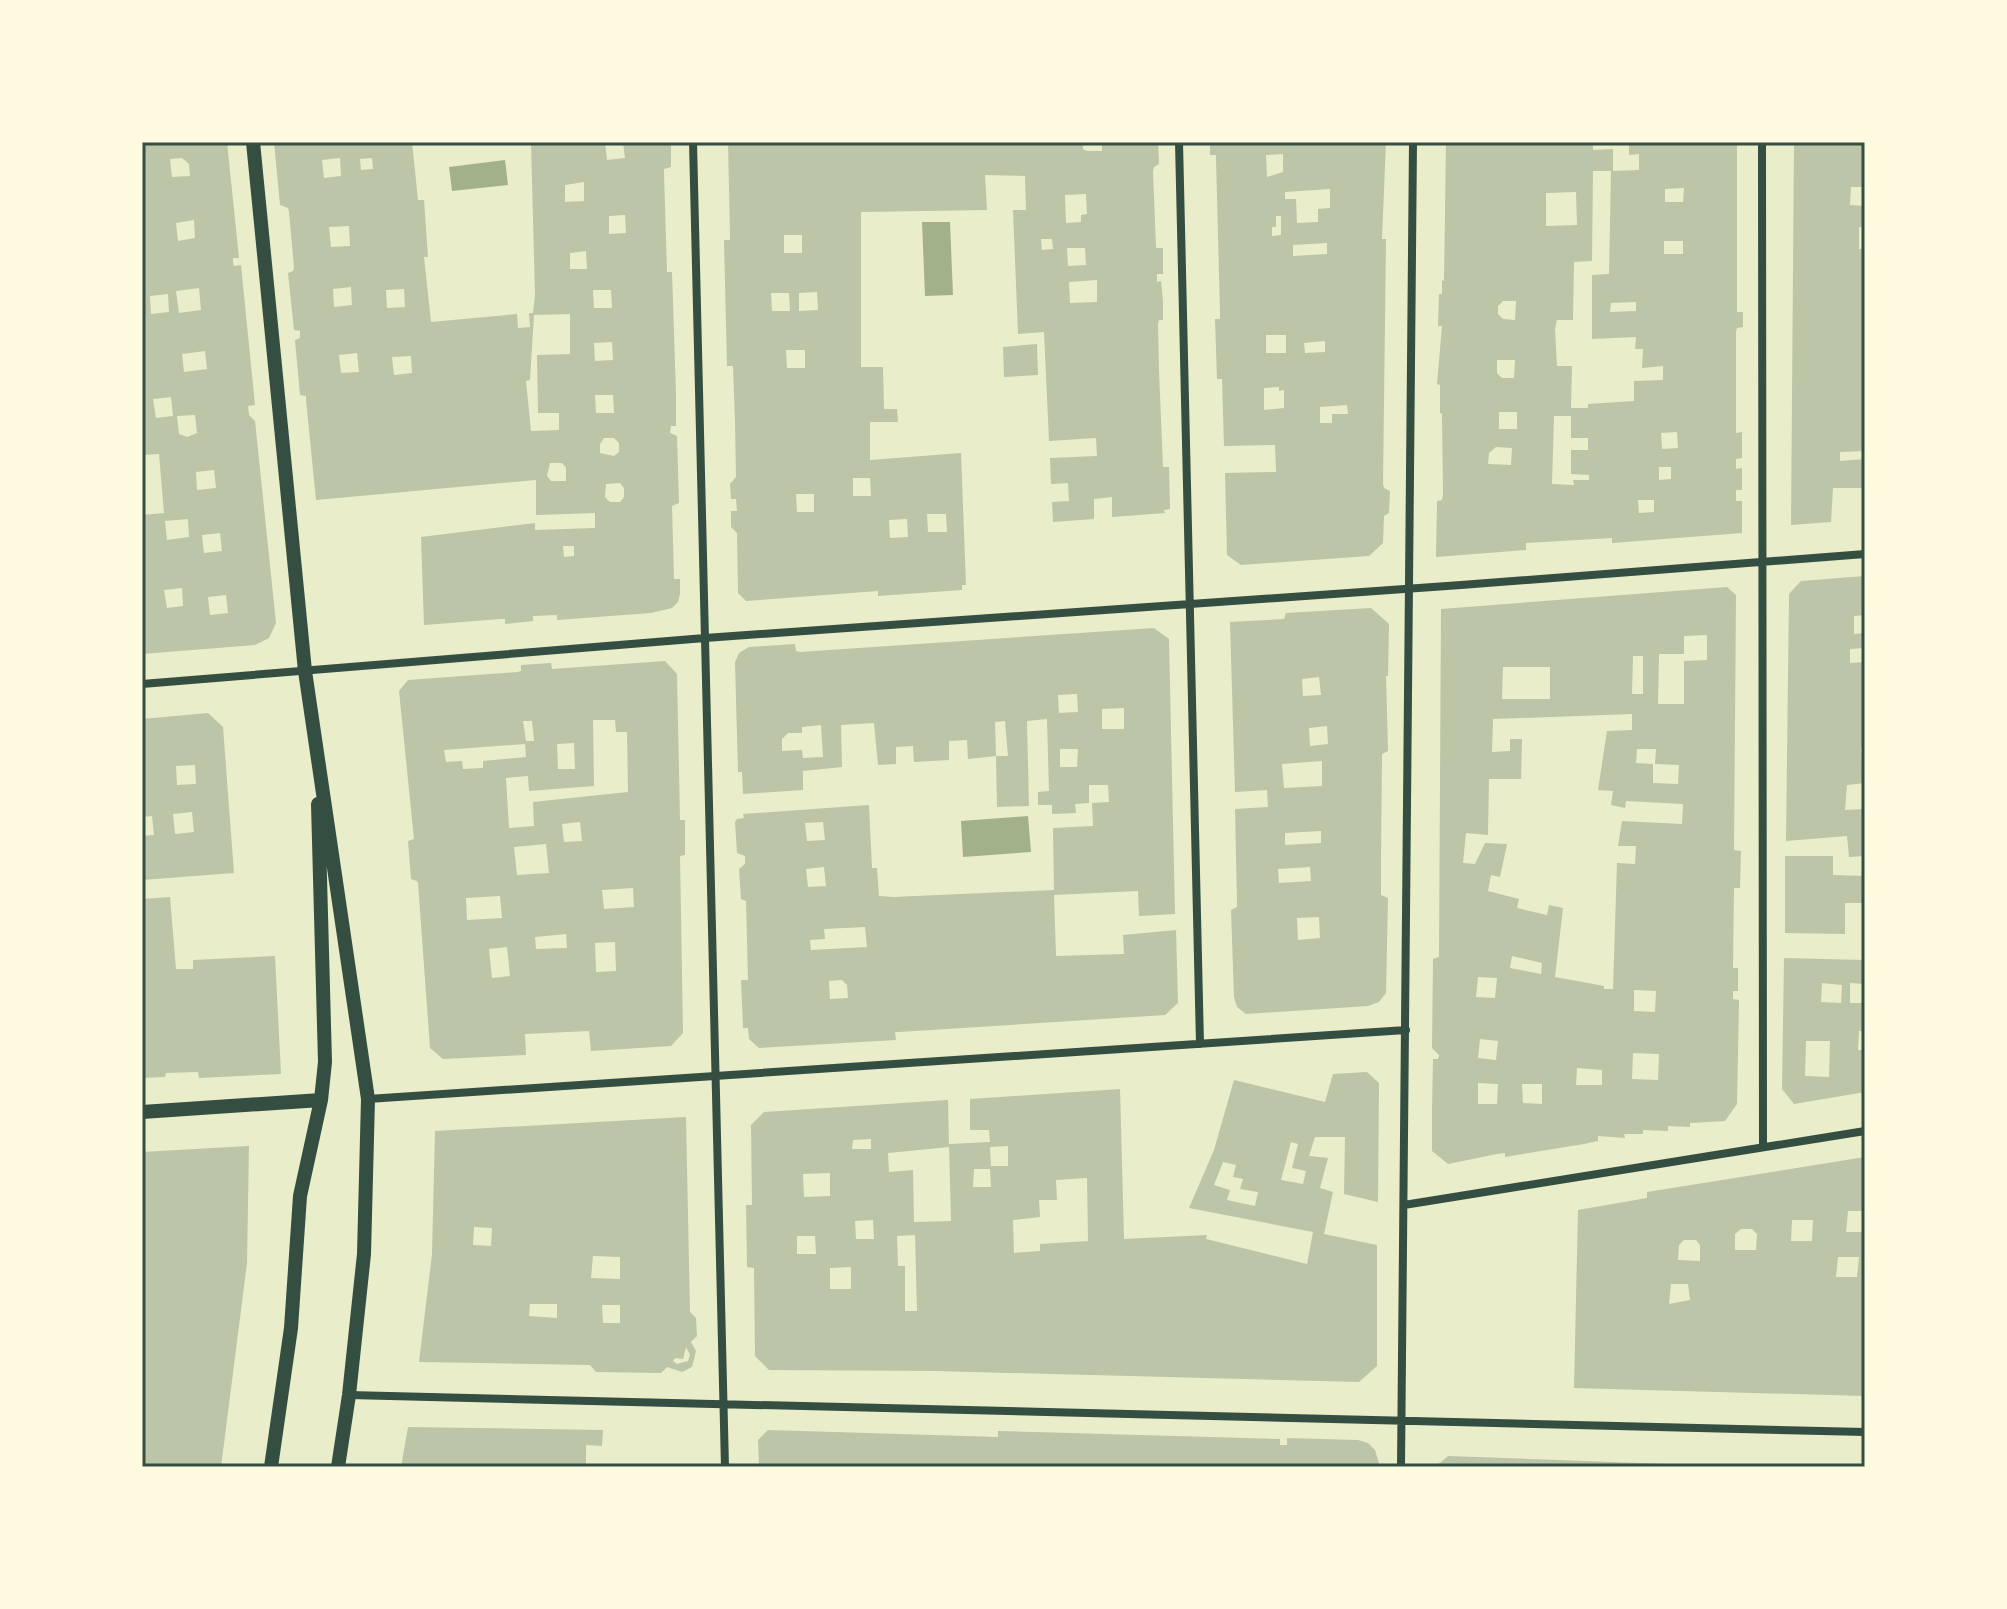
<svg xmlns="http://www.w3.org/2000/svg" width="2007" height="1609" font-family="'Alegreya Sans',sans-serif">
  <style>
    .water { fill: #a3b18a }
    .building { fill: #bcc5a7; fill-rule: evenodd }
    .lines { fill: none; stroke-linecap: round; stroke-linejoin: round }
    .minor { stroke: #344e41; stroke-width: 8 }
    .tertiary { stroke: #344e41; stroke-width: 14 }
    .neatline { fill: none; stroke: #344e41; stroke-width: 3 }
  </style>
  <rect width="100%" height="100%" fill="#e9edc9"/>
  <path class="water" d="M505,160L508,185L452,191L449,167Z
    M922,222H950L953,295L925,296Z
    M1028,816L1031,852L963,857L961,821Z"/>
  <path class="building" d="M142,142H227L239,258H233V262L234,266L241,265L255,405L248,406L249,415L255,421L276,623L269,638L255,645L142,654V515L164,513L159,454L142,455ZM182,158L189,164L190,176L172,177L170,159ZM194,220L195,238L178,241L176,223ZM199,288L201,310L179,313L176,291ZM168,294L169,312L151,314L150,296ZM205,351L207,369L184,372L182,354ZM171,397L173,416L156,418L153,399ZM195,415L197,433L187,437L179,434L177,416ZM214,470L216,488L197,490L196,472ZM188,519L189,537L167,540L165,521ZM220,533L222,551L204,553L202,535ZM182,588L183,606L167,608L164,590ZM226,595L228,613L210,615L208,597Z
    M274,142H412L418,200H424L428,257H424L431,322L517,314L518,328L530,327L529,313H533L535,295L531,142H605L607,160L625,158L623,142H671V167L664,169V174L667,272H672L676,394V426H671L670,433L677,436L679,503L672,506L674,579H680V594L678,602L672,608L651,613L557,620V615L533,616V621L505,624V619H501L424,625L421,537L535,523V530L595,528V513L536,515V480L316,500L306,400V396L300,395L295,340L300,338V331L294,330L288,273L293,271L294,267L289,212L288,208L280,205ZM340,158L341,176L324,178L322,160ZM372,158L373,169L361,170L360,159ZM584,182V201L565,202V185ZM625,215L626,233L609,234V216ZM349,226L350,246L331,247L329,227ZM586,251L587,269H570V253ZM351,287L352,305L334,307L333,289ZM404,289L405,307L387,308L386,290ZM593,290H611L612,308H594ZM570,314V354L537,355L538,413H559V430L531,431L526,381L530,380L534,315ZM612,342L613,360L595,361L594,343ZM357,353L359,372L341,373L339,355ZM411,356L412,373L394,375L392,357ZM595,395H613L614,413H596ZM604,438H614L619,443V452L614,456L600,453V444ZM550,463H562L566,468V481H551L547,476ZM620,483L624,488V497L620,502H610L605,497L606,484ZM563,546H574V556L564,557Z
    M728,142H1083V149L1087,151H1102V142H1158L1159,164L1154,167L1153,171L1156,248H1163V274H1157V282L1161,281L1163,301V320H1159L1158,324L1159,371L1163,467H1169L1170,509L1164,510L1165,513L1112,517V497L1094,499V519L1053,522L1052,502L1069,501L1068,483L1051,484L1050,458L1097,456L1096,438L1049,441L1044,332L1018,334L1013,210H1026L1025,176L985,175L987,210L861,212V367H883L884,409H897L898,422H870V460L961,453L966,585H962V590L878,596V591L746,601L738,593L737,533L731,527V511H737L736,499H731L730,484L736,477L735,423L733,366H727L724,240H730V235ZM1086,194L1087,214L1081,215V222L1066,223L1065,195ZM784,235H802V253H784ZM1041,239H1052L1053,249L1042,250ZM1067,248H1085L1086,265L1068,266ZM1097,280V302L1070,303L1069,282ZM817,292L818,310L799,311V293ZM771,293H789L790,311H772ZM786,350H805V368H787ZM853,478H870L871,496H853ZM796,494H814V512H797ZM927,514H946L947,532H928ZM907,519L908,537L890,538L889,520Z
    M1210,142H1386L1382,239H1386L1383,484L1384,488L1390,491L1389,513L1384,516L1383,543L1369,556L1241,565L1227,555L1225,473L1276,472L1275,445L1224,446L1222,379H1217L1215,319H1220V313L1216,158V155H1210ZM1283,154V172L1267,177L1266,155ZM1330,189V208L1318,209V222L1297,223L1296,199H1285V192ZM1276,216H1281V235L1272,236V227H1276ZM1327,243V254L1293,256V245ZM1266,335H1286V353H1266ZM1325,341V352L1305,353L1304,343ZM1279,387V391L1284,390V408L1264,410V388ZM1347,405L1348,414H1332V423H1320V407Z
    M1446,142H1593V150L1613,149V171H1593L1592,261L1574,262L1573,320H1557L1555,329L1557,366H1572L1571,408H1588V404L1634,401V381L1663,380V366L1642,368L1643,349H1635L1636,337L1592,339V275L1609,274L1611,171L1639,170V154L1629,155V142H1737V312H1743V327L1737,328L1736,332V433L1742,432V458L1736,459V469L1742,468V490H1736V501H1742V533L1612,543V538L1526,543V550L1436,557L1437,501L1442,500L1443,494L1442,414L1440,413V385L1437,384L1442,326H1438L1439,294H1442V280L1444,281ZM1684,188L1683,202H1665V189ZM1576,192L1577,225L1546,226V193ZM1664,241H1683V254H1664ZM1503,301H1516L1515,320L1503,319L1498,314V306ZM1636,302V311L1610,312L1611,303ZM1497,360H1515L1514,378H1502L1497,373ZM1499,412H1517V429H1499ZM1554,416H1571V438H1588V450H1571V474L1589,475V480H1573L1574,485L1552,484ZM1677,432L1678,448L1662,449L1661,433ZM1496,447L1512,448L1511,465L1488,464L1489,453ZM1659,467H1671V479L1659,480ZM1638,500H1654V512L1639,513Z
    M1794,142H1865V187H1851L1850,205L1865,206V227H1859V249H1865L1863,413H1865V451L1840,452V461L1865,459V488H1833L1831,522L1791,525Z
    M1037,344L1038,375L1004,377L1003,347Z
    M1865,576V615L1854,616V634L1865,633V648L1850,649V663L1865,662V747L1861,748L1862,764H1865V783L1847,785L1845,810L1865,809V856L1849,857L1847,836L1786,841L1789,594L1801,581Z
    M1727,587L1736,595L1734,850L1741,851L1740,888H1734L1733,968H1738V991H1733V999L1739,1000L1737,1104L1725,1121L1690,1123V1127L1668,1126V1131L1643,1130V1134H1624L1625,1138L1598,1136V1141L1584,1144L1505,1157V1153L1497,1154L1448,1164L1432,1151V1110L1433,1059H1438L1439,1055L1432,1048L1433,959L1439,957V953L1441,609ZM1707,635V660L1684,661V704H1658L1659,654H1684V636ZM1633,656H1643V694H1632ZM1503,667H1550V699H1502ZM1632,714V730L1607,731L1598,790L1613,791L1611,805L1625,808L1626,801L1683,804L1682,824L1622,821L1618,846H1636L1635,864L1617,863L1613,989H1604V986L1555,977L1563,908L1549,905L1547,915L1517,908L1519,899L1488,891L1491,875L1500,877L1507,844L1485,843L1475,864L1463,863L1466,833L1488,835L1489,779H1521L1522,739H1510V751L1492,752L1493,719ZM1637,749H1656L1655,764L1679,765L1678,784L1653,783V764L1636,763ZM1512,956L1542,963L1541,974L1510,968ZM1478,977L1497,978L1495,998L1476,997ZM1634,990L1656,991L1655,1012L1634,1011ZM1480,1039L1498,1041L1496,1060L1478,1058ZM1633,1053L1659,1054L1658,1080L1632,1079ZM1577,1068L1602,1070V1085H1576ZM1478,1083L1498,1084L1497,1104H1478ZM1522,1084H1542V1104L1523,1103Z
    M1371,608L1389,624L1388,676H1386L1388,751L1382,754V757L1381,862V895L1388,898L1386,993L1379,1002L1368,1006L1246,1014L1237,1007L1234,997L1231,910L1237,907V903L1235,809L1268,807L1267,790L1235,792L1230,622L1284,619L1286,613ZM1319,677L1321,695L1303,696L1302,679ZM1327,726L1328,744L1310,746L1309,728ZM1322,761V786L1284,788L1282,764ZM1321,831V843L1285,845V833ZM1310,867L1311,881L1279,883L1278,869ZM1319,917L1320,938L1298,940L1297,918Z
    M1154,628L1169,639L1175,914L1139,916L1138,891L1054,895L1056,956L1124,954L1123,935L1176,930L1178,1003L1165,1015L899,1032H895L896,1040L759,1048L749,1039L748,1028H743L741,980H748L746,901L741,899L739,869L745,864V856L737,853L735,822L737,819L744,818L743,814L869,805L872,868H877L879,896L893,897L1054,890L1053,828L1093,826L1092,803L1109,802L1108,785H1089V803L1075,804L1076,813L1052,814V805H1038V792L1049,791L1047,719L1027,721L1029,806L997,807L996,756L968,759L967,740L949,741V760L914,762L913,746L896,747V764L878,765L874,723L841,725L842,767L803,771V790L743,794L742,772H738L735,662L739,653L749,647L795,644L796,651L800,652ZM1077,694L1078,712L1059,713L1058,695ZM1124,708V729H1102V709ZM1005,721L1008,756H996L995,722ZM821,725L823,757L803,758L802,750L782,751V739L788,733H802V727ZM1060,749H1078L1077,767H1060ZM823,822L825,840L807,841L805,823ZM824,867L826,886L808,887L806,869ZM865,927L867,947L811,950L810,940L825,939L824,929ZM842,980L847,985L848,998L830,999L829,981Z
    M665,661L677,674L680,820H685V855L680,856L683,1033L671,1046L591,1051L589,1031L525,1034L526,1055L443,1059L430,1048L418,883L417,881L411,879L408,841L414,839L399,691L408,680L518,672L521,671V665L551,663L552,669ZM593,720H615L616,732H627L628,792L533,802L534,826L509,828L506,778L528,776L529,791L594,786ZM523,721H532L534,741H526ZM574,743L575,769H558L557,744ZM525,744L526,757L483,761V768L463,769L462,761L446,762L444,750ZM580,822L582,841L564,842L562,824ZM546,844L549,873L517,875L514,847ZM633,888L634,907L604,909L602,890ZM500,896L502,918L467,920L466,898ZM566,934L567,948L536,949L535,937ZM615,942L616,971L596,972L595,943ZM507,947L510,976L492,978L489,949Z
    M208,713L223,727L234,873L142,880V836L154,835L152,816L142,817V788H144L142,719ZM195,765L196,784L177,785L176,766ZM192,812L194,832L175,834L173,814Z
    M1785,856H1833V875L1865,876V903H1845V934L1785,933Z
    M170,897L176,969H193V960L275,956L281,1074L199,1078L198,1072L166,1073L165,1077L142,1078V899Z
    M1784,958L1865,960V984L1850,983V1003H1865V1031H1859L1858,1050H1865V1092L1794,1104L1782,1089ZM1822,983L1842,985L1841,1003L1821,1002ZM1806,1041H1830L1829,1077L1805,1076Z
    M1367,1072L1379,1083L1378,1202L1344,1194L1345,1137H1315L1309,1156L1328,1158L1320,1188L1333,1192L1324,1234L1377,1245V1366L1359,1382L936,1371L769,1370L755,1356L754,1268L747,1267L746,1205H752L751,1125L764,1112L948,1100L949,1147L888,1153L889,1172L913,1170L914,1222L951,1221L949,1144L990,1142L989,1130H970V1099L1120,1089L1124,1239L1207,1235L1206,1239L1307,1264L1313,1232L1189,1208L1214,1150L1234,1080L1325,1102L1333,1074ZM871,1139V1149H852L853,1140ZM1291,1142L1298,1144L1292,1168L1306,1171L1303,1184L1281,1180ZM1008,1146V1166H991L990,1147ZM1223,1162L1236,1165L1233,1177L1243,1179L1240,1189L1258,1192L1255,1206L1227,1200L1230,1190L1214,1185ZM974,1169H990L991,1187H973ZM830,1173V1196L804,1197L803,1174ZM1087,1178L1088,1241L1040,1244V1251L1014,1253L1013,1220L1040,1217L1039,1200H1057L1056,1180ZM873,1220L874,1239H856L855,1221ZM915,1235L917,1311H905V1266H898L897,1236ZM797,1236H815L816,1254H797ZM851,1267V1289H830V1268Z
    M686,1117L690,1312L696,1318L697,1336L691,1342L696,1351L692,1367L682,1372L667,1367L661,1373L596,1372L590,1365L419,1362L432,1254L435,1131ZM474,1227L492,1228L491,1246L473,1245ZM593,1256L620,1257V1279L591,1278ZM530,1304H557V1318L529,1316ZM602,1305H620V1323H603ZM686,1347L690,1355L688,1361L677,1364L673,1361L675,1358L683,1359Z
    M249,1146L247,1263L221,1467H142V1152Z
    M1865,1157V1211H1848L1846,1232H1865V1396L1574,1388L1578,1210L1647,1198V1192ZM1792,1220H1813L1812,1241H1791ZM1741,1229H1752L1757,1234L1756,1250H1735V1234ZM1684,1240H1696L1700,1245V1261L1678,1260L1679,1245ZM1838,1257H1859L1857,1277H1836ZM1671,1284H1688L1690,1300L1669,1304Z
    M408,1427L603,1430L602,1446L586,1445V1467H401Z
    M768,1430L998,1437V1431L1280,1439V1445H1287V1438L1358,1440L1368,1443L1375,1450L1380,1467H759L758,1440Z
    M1448,1456L1668,1464V1467H1435Z"/>
  <g class="lines">
    <path class="minor" d="M693,142L725,1467
      M1179,142L1200,1044
      M1762,142L1763,1147
      M142,684L705,638L1461,585L1865,554
      M368,1099L1406,1030
      M1404,1205L1865,1131
      M349,1395L1865,1432
      M1401,1467L1413,142"/>
    <path class="tertiary" d="M253,142L305,671L368,1099L364,1254L349,1395L338,1467
      M142,1112L321,1100
      M271,1467L291,1328L300,1196L321,1100L325,1062L318,804"/>
  </g>
  <rect width="2007" height="1609" fill="none" stroke="#fefae0" stroke-width="288"/>
  <rect x="144" y="144" width="1719" height="1321" class="neatline"/>
</svg>
